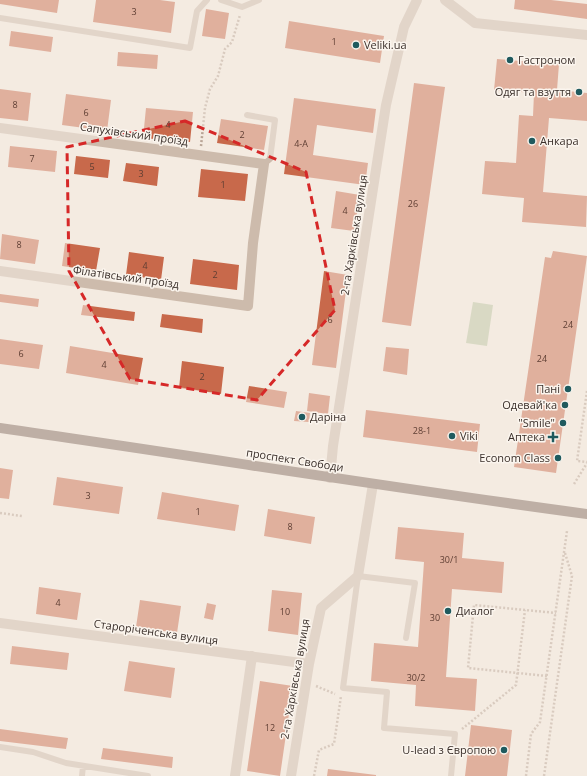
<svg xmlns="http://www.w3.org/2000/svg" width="587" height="776" font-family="'Open Sans',sans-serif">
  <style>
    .green { fill: #b8c4a0 }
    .building { fill: #c8694b }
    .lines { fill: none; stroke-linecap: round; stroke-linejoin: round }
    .path { stroke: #b9a596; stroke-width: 2.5; stroke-dasharray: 2 2; stroke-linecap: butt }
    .lane { stroke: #cdbbac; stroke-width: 6 }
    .street { stroke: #cdbbac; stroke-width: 10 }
    .primary { stroke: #7d675c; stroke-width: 10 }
    .marked { fill: none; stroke: #d62828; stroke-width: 3; stroke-dasharray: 8 5; stroke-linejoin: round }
    .poi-dot { fill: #1f5a5e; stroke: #fbf5ee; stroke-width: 1.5 }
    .labels { text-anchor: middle; stroke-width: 3; stroke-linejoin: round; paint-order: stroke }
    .number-label { font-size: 9px; fill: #5e3e33 }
    .poi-label { font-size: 11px; fill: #3b302b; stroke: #fbf5ee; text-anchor: end }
    .street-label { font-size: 11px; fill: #3b302b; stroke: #fbf5ee }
  </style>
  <rect width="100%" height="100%" fill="#f4ebe1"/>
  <path class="green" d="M473,302L493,305L487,346L466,343Z"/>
  <path class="building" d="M0,0H59L57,13L0,4Z
    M96,0H160L175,2L171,33L93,22Z
    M515,0H551L587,4V19L514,9Z
    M206,9L229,13L225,39L202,36Z
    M289,21L384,36L380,63L285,48Z
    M11,31L53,37L51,52L9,46Z
    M118,52L158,55L157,69L117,66Z
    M497,59L559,64L557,90L587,93V121L549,118L543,192L587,196L586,227L522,222L524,198L482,194L485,161L516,163L519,115L533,116L534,93L494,90Z
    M414,83L445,87L411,326L382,322Z
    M0,89L31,93L28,121L0,118Z
    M66,94L111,100L107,131L62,125Z
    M294,98L376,109L373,133L317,125L313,155L368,163L365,185L284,174Z
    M146,108L193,112L190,142L143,138Z
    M221,119L268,126L264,150L217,143Z
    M10,146L57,151L55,172L8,167Z
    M76,156L110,160L108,178L74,174Z
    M126,163L159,167L157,186L123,181Z
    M201,169L248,174L245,201L198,197Z
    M336,191L360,195L354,231L331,228Z
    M2,234L39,240L35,264L0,259Z
    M65,243L100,248L96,271L62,266Z
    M553,251L587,256L556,473L514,467L545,257L551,258Z
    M129,252L164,257L161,280L126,275Z
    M193,259L239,265L237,290L190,284Z
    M324,271L348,275L336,368L312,365Z
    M0,294L39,299L38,307L0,302Z
    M83,305L135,312L134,321L81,315Z
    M162,314L203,319L202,333L160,327Z
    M0,339L43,345L39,369L0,364Z
    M70,346L143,358L138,385L66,373Z
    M386,347L409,349L407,375L383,371Z
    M182,361L224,367L221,394L179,388Z
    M249,386L287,392L284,408L246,402Z
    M309,393L330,396L328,414L307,411Z
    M366,410L480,424L477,452L363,437Z
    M296,411L310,413L309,422L294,421Z
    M0,468L13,470L9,499L0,498Z
    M57,477L123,487L119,514L53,505Z
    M162,492L239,505L235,531L157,519Z
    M268,509L315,517L311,544L264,536Z
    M398,527L464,533L462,558L504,562L502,593L452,589L446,677L477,679L475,711L415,706L416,685L371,681L374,643L418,647L424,562L395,559Z
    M39,587L81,593L77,620L36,614Z
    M272,590L302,593L298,635L268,631Z
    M140,600L181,606L177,633L136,627Z
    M207,603L216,605L213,620L204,618Z
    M12,646L69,653L67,670L10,664Z
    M129,661L175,668L171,698L124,691Z
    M260,681L293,686L280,776L247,771Z
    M471,725L512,730L507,776H465Z
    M0,729L68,738L66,749L0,741Z
    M103,748L173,757L172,768L101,759Z
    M328,769L376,775V776H327Z"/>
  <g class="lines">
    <path class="path" d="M201,146L205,108L210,89L218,76L225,49L232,42L240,15
      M587,391L577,461L587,462
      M574,484L587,463
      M0,513L22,516
      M547,676L468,668L474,605L556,613
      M316,686L335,694
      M462,729L516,685L525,610
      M314,776L319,750L334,744L341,696
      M526,776L531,734L540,722L567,531
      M544,776L572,576L565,553"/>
    <path class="lane" d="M221,0L242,7L259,0
      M0,18L190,48L197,11L207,0
      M247,115L275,120L270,159L264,164
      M406,638L415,583L358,576L343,688L387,692L384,728L455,734L451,776
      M0,747L33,752L66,763L148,776
      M82,776L83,766"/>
    <path class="street" d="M445,0L475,23L587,35
      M0,128L264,164L253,243L248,306L0,271
      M330,478L333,446L386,105L404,27L417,0
      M0,623L309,664
      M235,776L252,656
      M291,776L309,664L321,608L358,576L373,484"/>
    <path class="primary" d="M0,428C196,456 391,488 587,514"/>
  </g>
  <path d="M0 0H587V776H0ZM185,121L306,172L335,310L257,400L130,379L69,271L67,147Z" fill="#f4ebe1" fill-opacity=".55" fill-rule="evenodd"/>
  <path class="marked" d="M185,121L306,172L335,310L257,400L130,379L69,271L67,147Z"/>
  <g class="poi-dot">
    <circle cx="356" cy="45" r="4"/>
    <circle cx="510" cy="60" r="4"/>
    <circle cx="579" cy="92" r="4"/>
    <circle cx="532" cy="141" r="4"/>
    <circle cx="568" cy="389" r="4"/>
    <circle cx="565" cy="405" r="4"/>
    <circle cx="302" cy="417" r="4"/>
    <circle cx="563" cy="423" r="4"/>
    <circle cx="452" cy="436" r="4"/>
    <path d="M551 431h4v4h4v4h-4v4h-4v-4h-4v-4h4z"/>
    <circle cx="558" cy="458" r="4"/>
    <circle cx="448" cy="611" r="4"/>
    <circle cx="504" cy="750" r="4"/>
  </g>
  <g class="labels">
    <g class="number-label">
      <text x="134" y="15">3</text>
      <text x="334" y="45">1</text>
      <text x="15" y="108">8</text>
      <text x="86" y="116">6</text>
      <text x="168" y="128">4</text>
      <text x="242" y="138">2</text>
      <text x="301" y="147">4-А</text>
      <text x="32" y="162">7</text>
      <text x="92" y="170">5</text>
      <text x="141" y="177">3</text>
      <text x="223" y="188">1</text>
      <text x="413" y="207">26</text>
      <text x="345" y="214">4</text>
      <text x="19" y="248">8</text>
      <text x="145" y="269">4</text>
      <text x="215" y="278">2</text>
      <text x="330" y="323">6</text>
      <text x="568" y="328">24</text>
      <text x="21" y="357">6</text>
      <text x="542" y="362">24</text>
      <text x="104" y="368">4</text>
      <text x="202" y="380">2</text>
      <text x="422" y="434">28-1</text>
      <text x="88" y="499">3</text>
      <text x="198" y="515">1</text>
      <text x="290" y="530">8</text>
      <text x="449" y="563">30/1</text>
      <text x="58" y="606">4</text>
      <text x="285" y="615">10</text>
      <text x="435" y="621">30</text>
      <text x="416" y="681">30/2</text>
      <text x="270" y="731">12</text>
    </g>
    <g class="poi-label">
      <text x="364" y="49" text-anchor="start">Veliki.ua</text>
      <text x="518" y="64" text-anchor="start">Гастроном</text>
      <text x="571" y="96">Одяг та взуття</text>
      <text x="540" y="145" text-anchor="start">Анкара</text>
      <text x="560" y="393">Пані</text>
      <text x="557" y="409">Одевай'ка</text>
      <text x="310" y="421" text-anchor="start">Даріна</text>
      <text x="555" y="427">"Smile"</text>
      <text x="460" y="440" text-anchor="start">Viki</text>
      <text x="545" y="441">Аптека</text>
      <text x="550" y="462">Econom Class</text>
      <text x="456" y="615" text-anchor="start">Диалог</text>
      <text x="496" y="754">U-lead з Європою</text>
    </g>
    <g class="street-label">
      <text transform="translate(134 134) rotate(8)" y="4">Сапухівський проїзд</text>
      <text transform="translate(354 235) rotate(-81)" y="4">2-га Харківська вулиця</text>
      <text transform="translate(126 277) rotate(8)" y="4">Філатівський проїзд</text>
      <text transform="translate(295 460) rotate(9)" y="4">проспект Свободи</text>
      <text transform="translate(156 632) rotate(8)" y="4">Староріченська вулиця</text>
      <text transform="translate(295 679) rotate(-80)" y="4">2-га Харківська вулиця</text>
    </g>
  </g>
</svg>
